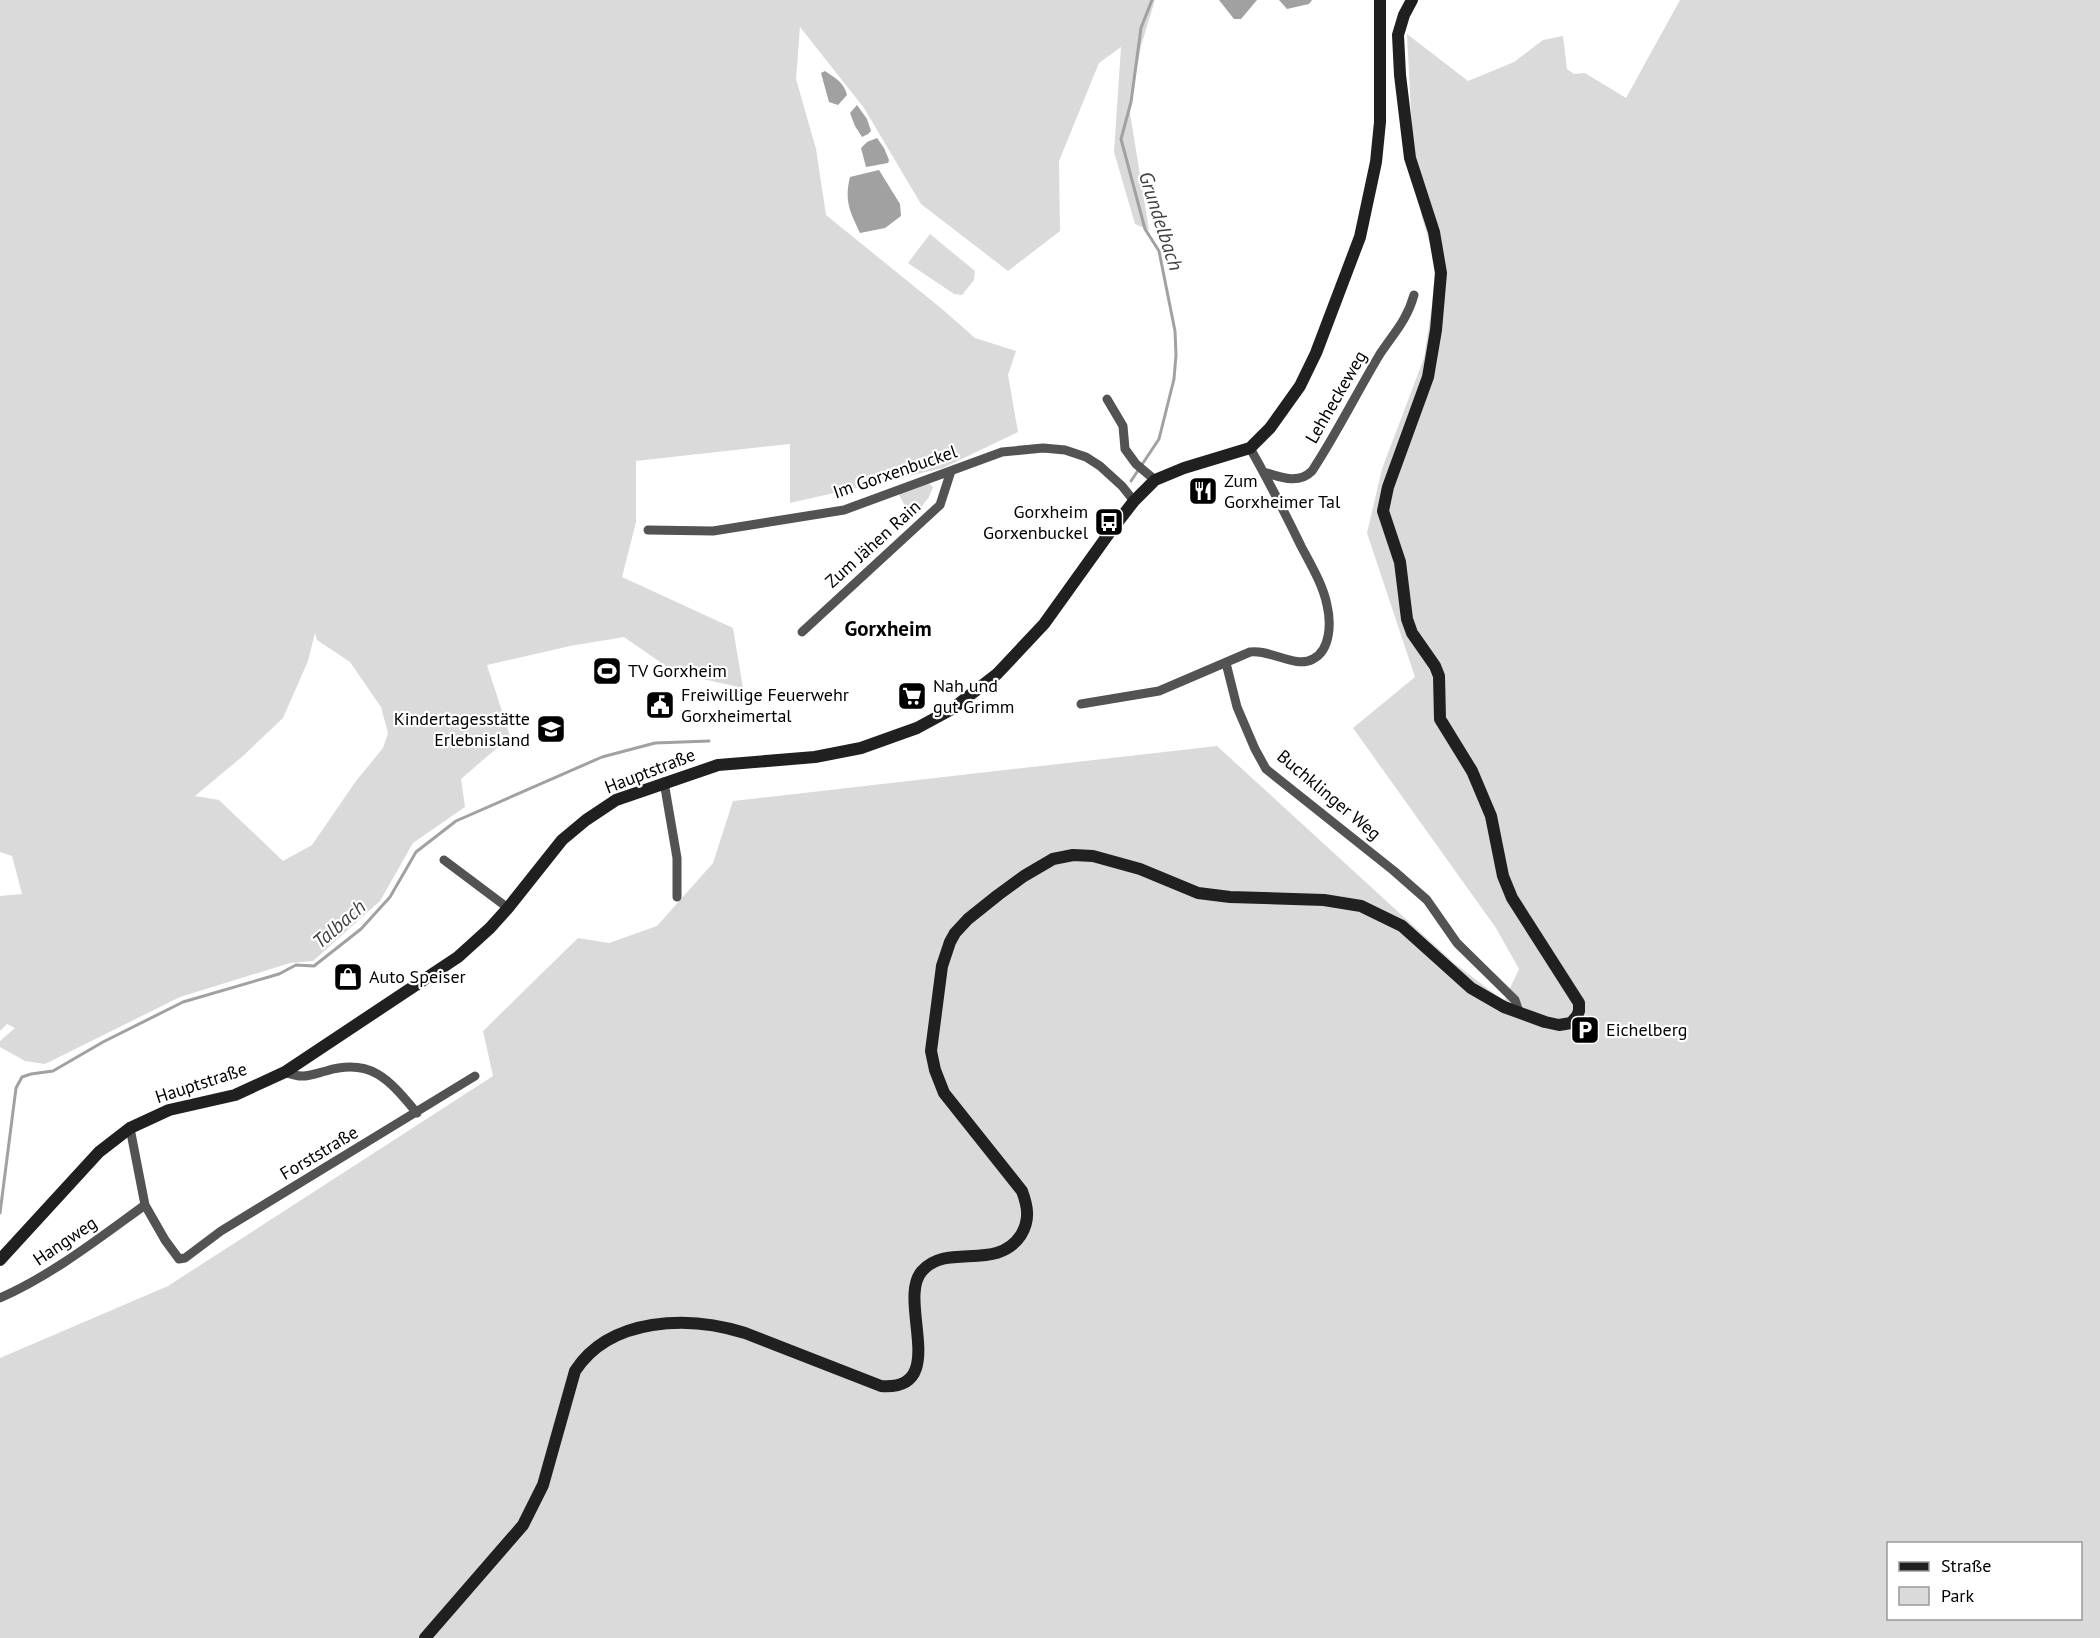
<svg xmlns="http://www.w3.org/2000/svg" width="2100" height="1638" font-family="'PT Sans',sans-serif">
  <style>
    .green { fill: #dadada; fill-rule: evenodd }
    .water { fill: #a1a1a1 }
    .lines { fill: none; stroke-linecap: round; stroke-linejoin: round }
    .stream { stroke: #a1a1a1; stroke-width: 3 }
    .street { stroke: #535353; stroke-width: 9 }
    .secondary { stroke: #202020; stroke-width: 12 }
    .labels { text-anchor: middle; stroke-width: 4.5; stroke-linejoin: round; paint-order: stroke }
    .street-label { font-size: 18px; fill: #000; stroke: #fff }
    .poi-label { font-size: 18px; fill: #000; stroke: #fff; text-anchor: start }
    .water-label { font-size: 20px; font-style: italic; fill: #424242; stroke: #fff }
    .quarter-label { font-size: 21px; font-weight: bold; fill: #000; stroke: #fff }
  </style>
  <rect width="100%" height="100%" fill="#fff"/>
  <path class="green" d="M0,0H1155L1141,46L1129,107L1149,230L1135,224L1114,152L1121,47L1099,63L1059,161L1060,231L1008,271L921,204L864,108L800,27L796,79L816,149L826,215L942,309L975,338L1016,351L1008,375L1018,432L943,468L790,503V444L636,461V522L622,577L733,628L743,688L676,673L624,637L570,646L487,665L511,739L497,748L461,779L465,807L413,843L380,901L313,961L290,963L180,997L45,1064L25,1061L0,1047V1041L15,1028L7,1024L0,1031V896L22,894L12,856L0,852ZM315,633L317,640L350,662L381,707L388,733L383,748L356,781L312,845L283,861L219,800L195,796L243,756L283,718L308,661Z
    M1680,0H2100V1638H0V1358L168,1286L493,1076L483,1031L578,938L609,943L657,926L713,863L733,801L1217,746L1454,963L1504,1001L1519,969L1496,928L1353,728L1415,677L1367,533L1382,469L1424,358L1432,305L1435,269L1433,255L1421,214L1413,151L1407,34L1468,81L1514,62L1543,40L1563,36L1567,69L1574,74L1585,73L1626,98ZM1888,1544H2080V1618H1888Z
    M930,234L975,271L974,280L962,295L954,294L908,263Z
    M928,483L933,487L929,497L912,519L898,493Z"/>
  <path class="water" d="M1219,0H1257L1241,19H1234Z
    M1279,0H1312L1309,4L1287,9Z
    M825,71C835,78 844,82 847,95L838,105L829,102L821,73Z
    M857,105L867,119L871,131L868,134L862,137L855,126L850,113Z
    M877,138L884,148L889,160L888,163L866,167L861,148L867,142Z
    M879,170L900,204L901,216L885,228L860,233C850,212 844,201 850,177Z"/>
  <g class="lines">
    <path class="stream" d="M1131,481L1159,439L1174,379L1176,355L1175,331L1159,251L1145,229L1121,139L1131,102L1141,28L1152,0
      M0,1213L16,1088L22,1077L31,1074L53,1071L103,1042L183,1002L279,974L296,965L314,966L361,929L390,897L416,852L456,821L602,757L655,743L709,741"/>
    <path class="street" d="M1107,399L1123,426L1125,449L1136,464L1155,480
      M1264,472C1280,477 1298,485 1312,471C1337,433 1357,392 1380,354C1394,333 1407,320 1414,295
      M648,530L713,531L844,510L1002,452L1043,448L1065,450L1086,457L1100,466L1122,486L1134,501
      M802,632L940,505L951,471
      M1226,663L1237,707L1255,749L1266,769L1394,871L1427,900L1457,943L1515,1000L1519,1012
      M1081,704L1159,691L1250,652C1270,649 1296,669 1313,659C1331,650 1331,622 1327,605C1323,585 1311,565 1301,546C1285,513 1268,480 1250,448
      M664,782L677,858V897
      M444,860L508,908
      M285,1072C303,1079 307,1076 326,1071C372,1057 390,1081 417,1113
      M130,1128L145,1205L165,1240L179,1259L185,1258L221,1231L475,1076
      M0,1298C52,1275 98,1239 145,1205"/>
    <path class="secondary" d="M0,1260L99,1152L130,1128L169,1110L235,1095L285,1072L458,957L490,928L508,908L562,840L586,820L616,800L718,765L815,757L861,748L917,728L952,709L997,674L1044,624L1110,532L1134,501L1155,480L1184,468L1250,448L1270,428L1300,386L1316,353L1360,237L1376,162L1380,122V0
      M425,1638L523,1525L543,1485L575,1371C610,1317 689,1315 745,1333L881,1386C951,1391 896,1300 922,1271C947,1242 997,1272 1021,1235C1030,1220 1028,1207 1022,1191L944,1093L935,1070L931,1051L942,966L950,942L955,933L968,919L998,895L1024,876L1053,859L1073,855L1093,856L1140,869L1198,893L1230,897L1324,900L1361,906L1402,926L1471,988L1504,1007L1545,1022L1559,1025L1571,1023L1577,1016L1579,1011V1003L1512,898L1503,876L1491,816L1472,771L1440,719L1439,676L1435,666L1412,633L1407,619L1400,562L1383,511L1388,487L1428,377L1436,330L1441,273L1434,232L1410,158L1400,75L1398,35L1404,15L1412,0"/>
  </g>
  <defs>
    <g id="restaurant-square" transform="scale(1.5)"><rect x="-9" y="-9" width="18" height="18" rx="4" fill="#000" stroke="#fff"/><path d="M-5-6h1v4h1v-4h1v4h1v-4h1v5L-1.5 .5V6h-2V.5L-5-1ZM5-6V6H3V1.5H1.5Q1.5-4 5-6Z" fill="#fff"/></g>
    <g id="bus-square" transform="scale(1.5)"><rect x="-9" y="-9" width="18" height="18" rx="4" fill="#000" stroke="#fff"/><path d="M-5-6H5V4H4V6H2V4H-2V6H-4V4H-5ZM-3.5-4V0h7V-4ZM-3.5 1.2v1.5H-2V1.2ZM2 1.2v1.5H3.5V1.2Z" fill="#fff"/></g>
    <g id="stadium-square" transform="scale(1.5)"><rect x="-9" y="-9" width="18" height="18" rx="4" fill="#000" stroke="#fff"/><path d="M0-5a6.5 5 0 1 0 0 10a6.5 5 0 1 0 0-10ZM-3.5-1.8h7v3.6h-7Z" fill="#fff"/></g>
    <g id="supermarket-square" transform="scale(1.5)"><rect x="-9" y="-9" width="18" height="18" rx="4" fill="#000" stroke="#fff"/><path d="M-6-5.5h2.5l.6 2H6L4.5 2H-2.5L-4.4-4H-6ZM-1.5 3.2a1.3 1.3 0 1 0 .1 0ZM3 3.2a1.3 1.3 0 1 0 .1 0Z" fill="#fff"/></g>
    <g id="civic-square" transform="scale(1.5)"><rect x="-9" y="-9" width="18" height="18" rx="4" fill="#000" stroke="#fff"/><path d="M-.6-6.5H3V-4.5H.6V-3L4-1V1h2V6H-6V1h2V-1L-.6-3ZM-1.2 2.5V6h2.4V2.5Z" fill="#fff"/></g>
    <g id="school-square" transform="scale(1.5)"><rect x="-9" y="-9" width="18" height="18" rx="4" fill="#000" stroke="#fff"/><path d="M0-5L7-2L0 1L-7-2ZM-4 1L0 2.5L4 1V4Q0 6-4 4Z" fill="#fff"/></g>
    <g id="shop-square" transform="scale(1.5)"><rect x="-9" y="-9" width="18" height="18" rx="4" fill="#000" stroke="#fff"/><path d="M-5-2.5h2.3a2.7 3.5 0 0 1 5.4 0H5L5.5 6h-11ZM-1.5-2.5h3a1.5 2.3 0 0 0-3 0Z" fill="#fff"/></g>
    <g id="parking-square" transform="scale(1.5)"><rect x="-9" y="-9" width="18" height="18" rx="4" fill="#000" stroke="#fff"/><path d="M-3.5-5.5H1a3.5 3.5 0 0 1 0 7H-1V5.5H-3.5ZM-1-3.4V-.6H.8a1.4 1.4 0 0 0 0-2.8Z" fill="#fff"/></g>
  </defs>
  <g fill-rule="evenodd">
    <use href="#restaurant-square" x="1203" y="491"/>
    <use href="#bus-square" x="1109" y="522"/>
    <use href="#stadium-square" x="607" y="671"/>
    <use href="#supermarket-square" x="912" y="696"/>
    <use href="#civic-square" x="660" y="705"/>
    <use href="#school-square" x="551" y="729"/>
    <use href="#shop-square" x="348" y="977"/>
    <use href="#parking-square" x="1585" y="1030"/>
  </g>
  <g class="labels">
    <g class="street-label">
      <text transform="translate(1336 397) rotate(-60)" y="6">Lehheckeweg</text>
      <text transform="translate(895 472) rotate(-19)" y="6">Im Gorxenbuckel</text>
      <text transform="translate(873 544) rotate(-42)" y="6">Zum Jähen Rain</text>
      <text transform="translate(650 771) rotate(-21)" y="6">Hauptstraße</text>
      <text transform="translate(1329 795) rotate(40)" y="6">Buchklinger Weg</text>
      <text transform="translate(201 1083) rotate(-18)" y="6">Hauptstraße</text>
      <text transform="translate(319 1153) rotate(-31)" y="6">Forststraße</text>
      <text transform="translate(65 1241) rotate(-34)" y="6">Hangweg</text>
    </g>
    <g class="poi-label">
      <text x="1224" y="487">Zum<tspan x="1224" dy="21">Gorxheimer Tal</tspan></text>
      <text x="1088" y="518" text-anchor="end">Gorxheim<tspan x="1088" dy="21">Gorxenbuckel</tspan></text>
      <text x="628" y="677">TV Gorxheim</text>
      <text x="933" y="692">Nah und<tspan x="933" dy="21">gut Grimm</tspan></text>
      <text x="681" y="701">Freiwillige Feuerwehr<tspan x="681" dy="21">Gorxheimertal</tspan></text>
      <text x="530" y="725" text-anchor="end">Kindertagesstätte<tspan x="530" dy="21">Erlebnisland</tspan></text>
      <text x="369" y="983">Auto Speiser</text>
      <text x="1606" y="1036">Eichelberg</text>
    </g>
    <g class="water-label">
      <text transform="translate(1161 221) rotate(72)" y="7">Grundelbach</text>
      <text transform="translate(339 924) rotate(-41)" y="7">Talbach</text>
    </g>
    <g class="quarter-label">
      <text x="888" y="636">Gorxheim</text>
    </g>
  </g>
  <rect x="1887" y="1542" width="195" height="78" fill="#ffffff" stroke="#999999" stroke-width="1.5"/>
  <rect x="1899" y="1562" width="30" height="9" fill="#202020" stroke="#999999" stroke-width="1.5"/>
  <text x="1941" y="1572" font-size="18" fill="#000000">Straße</text>
  <rect x="1899" y="1587" width="30" height="18" fill="#dadada" stroke="#999999" stroke-width="1.5"/>
  <text x="1941" y="1602" font-size="18" fill="#000000">Park</text>
</svg>
